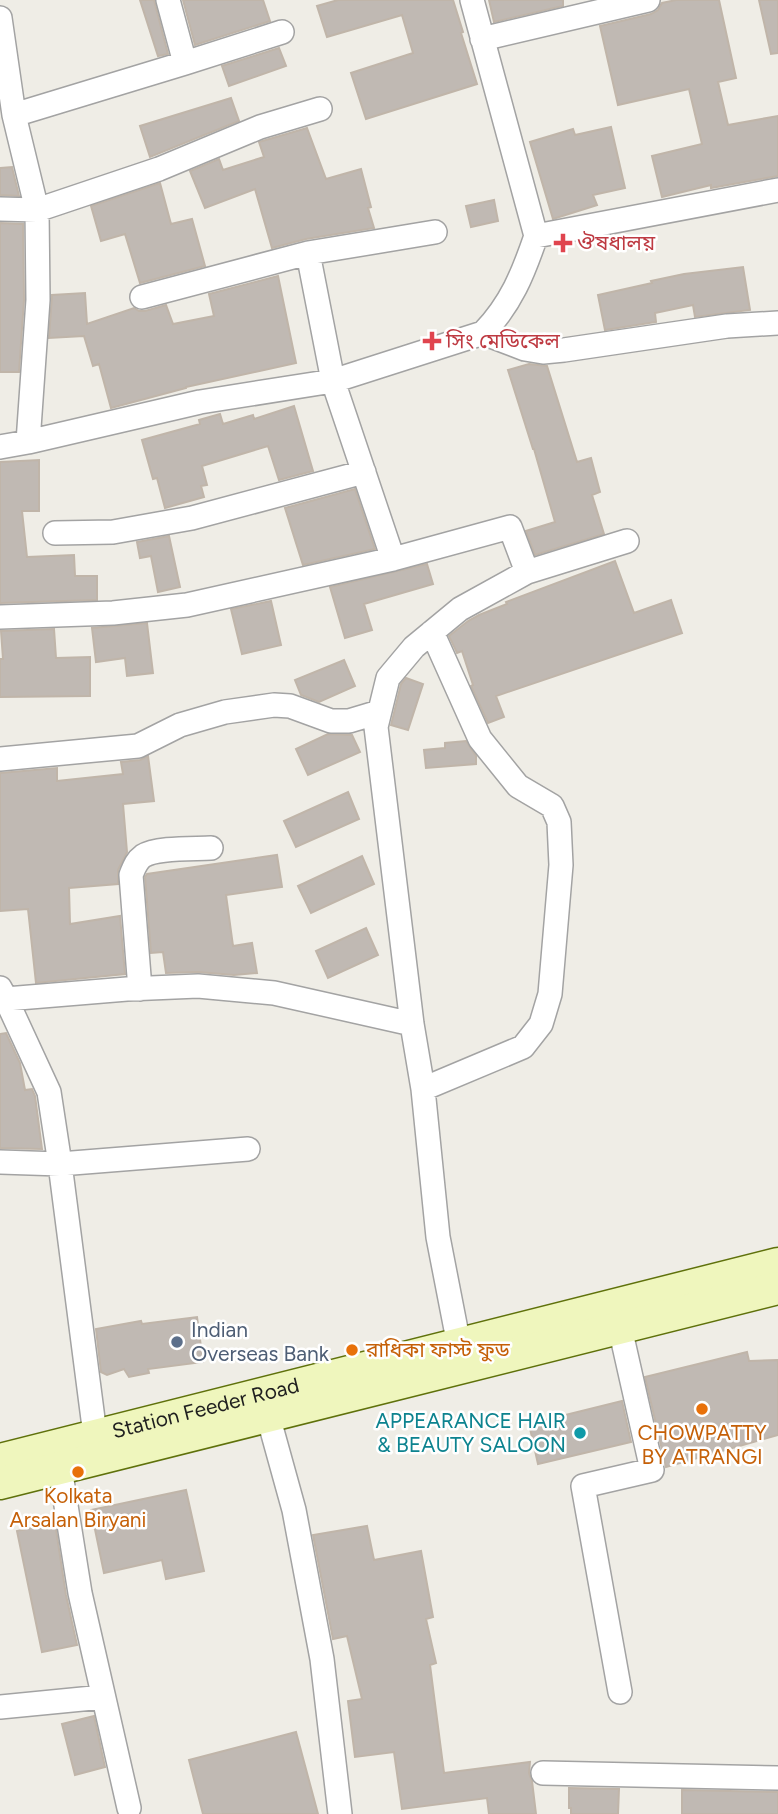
<svg xmlns="http://www.w3.org/2000/svg" width="778" height="1814" font-family="Figtree,'Noto Sans Bengali',sans-serif">
  <style>
    .building { fill: #c0b9b3; stroke: #c0b5a9; stroke-width: 2 }
    .lines { fill: none; stroke-linecap: round; stroke-linejoin: round }
    .street-casing { stroke: #a3a3a3; stroke-width: 26 }
    .secondary-casing { stroke: #5f710b; stroke-width: 35 }
    .street { stroke: #fff; stroke-width: 23 }
    .secondary { stroke: #eff6bd; stroke-width: 32 }
    .health-dot { fill: #e0444e; stroke: #fff; stroke-width: 2.5 }
    .service-dot { fill: #5c6f8a; stroke: #fff; stroke-width: 2.5 }
    .food-dot { fill: #e8710a; stroke: #fff; stroke-width: 2.5 }
    .culture-dot { fill: #0f9aa8; stroke: #fff; stroke-width: 2.5 }
    .labels { text-anchor: middle; stroke-width: 5; stroke-linejoin: round; paint-order: stroke }
    .health-label { font-size: 21px; fill: #be3a42; stroke: #fff; text-anchor: start }
    .service-label { font-size: 21px; fill: #4e5e75; stroke: #fff; text-anchor: start }
    .food-label { font-size: 21px; fill: #c56008; stroke: #fff }
    .street-label { font-size: 21px; fill: #1f1f1f; stroke: #fff }
    .culture-label { font-size: 21px; fill: #0d838f; stroke: #fff; text-anchor: end }
  </style>
  <rect width="100%" height="100%" fill="#efede6"/>
  <path class="building" d="M140,0H154L168,54L158,56Z
    M183,0H263L270,21L195,45Z
    M338,0H453L463,32L461,33L477,84L366,119L351,73L413,53L402,15L327,37L317,6Z
    M489,0H563V6L494,22Z
    M676,0H719L736,78L718,82L728,125L778,116V176L711,188V185L662,197L652,156L702,144L689,89L618,105L600,26L651,14L658,10L662,3Z
    M759,0H778V53L771,54Z
    M279,48L286,66L229,86L222,66Z
    M231,98L239,121L150,157L140,126Z
    M611,127L625,188L593,195L597,205L553,219L530,142L573,129L575,135Z
    M307,128L326,179L361,169L371,207L368,208L374,228L306,239L272,248L255,189L205,208L190,171L219,159L223,170L264,157L259,142Z
    M12,167L19,196L0,195V168Z
    M160,183L171,224L192,219L205,266L140,283L125,234L101,241L91,206Z
    M494,200L498,221L471,227L466,206Z
    M0,223L23,224L24,300L19,372H0Z
    M743,267L750,310L695,317L693,305L655,313L656,322L605,330L598,295L652,283L651,281L684,274Z
    M278,276L296,363L186,387V388L111,408L99,364L93,366L84,336L49,338L52,295L85,293L87,324L134,308L139,311H145L166,305L173,324L214,316L209,294Z
    M529,364L547,366L577,462L591,458L600,492L592,495L604,534L535,555L526,531L555,522L534,449H533L508,370Z
    M294,406L313,471L279,480L268,446L202,466L207,485L201,486L204,497L165,508L157,478L153,479L142,440L200,424L199,420L220,414L223,424L253,415L254,419Z
    M39,460V511H22L27,557L74,555L75,576H97V600L0,603V462Z
    M355,489L375,549L303,565L285,508Z
    M169,536L180,587L158,592L151,556L140,558L137,542Z
    M615,561L634,613L671,600L682,633L496,696L504,717L488,723L471,686L473,685L462,651L457,653L449,636L468,621L479,615L507,604L506,602Z
    M427,564L433,584L364,604L372,630L345,638L330,587Z
    M271,601L281,645L242,654L231,609Z
    M147,623L153,673L127,676L125,658L96,662L92,628Z
    M54,629L56,658L90,657V696L0,697V659H3L1,631Z
    M344,660L355,686L319,702L301,695L295,680Z
    M406,678L423,684L408,730L391,725L401,684Z
    M328,734L352,735L360,752L308,775L296,749Z
    M466,741L476,756V764L426,768L424,750L445,748V743Z
    M148,756L154,801L123,804L127,852L118,870V884L69,888L70,924L120,916L125,974L36,983L28,909L0,911V773L57,768V781L123,774L121,762L140,760Z
    M348,792L359,819L296,847L284,821Z
    M277,855L282,887L226,895L233,946L252,943L257,973L234,975L198,972L166,973L163,952L151,953L145,877L147,874Z
    M362,856L374,884L311,913L298,886Z
    M366,928L378,955L328,978L316,951Z
    M6,1033L20,1063L25,1090L32,1089L35,1096L42,1149L0,1148V1034Z
    M197,1317L203,1362L148,1369L149,1373L129,1377L124,1369L107,1375L101,1372L96,1329L141,1321L142,1324Z
    M747,1352L749,1361L778,1360V1435L666,1467L645,1377Z
    M622,1401L631,1442L538,1464L529,1424Z
    M186,1490L204,1571L166,1579L162,1560L104,1573L91,1510Z
    M55,1523L66,1595L77,1645L42,1652L17,1531Z
    M367,1526L374,1560L421,1551L433,1617L426,1619L436,1663L430,1665L444,1773L530,1762L529,1773L532,1781L536,1814H489L487,1798L402,1809L394,1752L355,1757L348,1701L362,1699L347,1636L333,1639L313,1535Z
    M94,1716L105,1767L75,1775L62,1724Z
    M296,1732L318,1814H203L189,1760Z
    M569,1788L619,1789L618,1814H571V1808H569Z
    M682,1790L778,1792V1814H682Z"/>
  <g class="lines">
    <g class="street-casing">
      <path id="street" d="M168,0L185,63
        M472,0L536,236C523,274 511,304 483,333
        M0,18L14,115L37,210L38,300L28,442
        M482,39L648,0
        M14,115L185,63L282,32
        M0,209L37,210L159,169L260,127L320,109
        M536,236L778,190
        M308,253L333,381L393,559
        M142,297L308,253L435,232
        M0,447L28,442L200,402L333,381L483,333L525,349L543,352L564,350L727,326L778,323
        M55,533L113,532L192,518L364,472
        M0,617L113,613L187,605L393,559L510,527L527,572
        M0,759L138,746L180,725L225,712L274,705L290,706L331,721H349L379,712
        M0,988L6,999L49,1092L60,1164L97,1450
        M140,989L131,875C134,868 136,861 143,856C157,847 194,849 211,848
        M6,999L127,989L198,986L274,993L412,1024
        M423,1089L523,1047L541,1024L550,994L561,865L559,822L552,806L518,786L480,739L432,632
        M0,1162L60,1164L248,1149
        M620,1328L652,1470L583,1486L620,1692
        M459,1345L438,1237L423,1089L412,1024L376,727L388,678L414,647L460,609L527,572L627,541
        M268,1416L294,1510L322,1659L340,1814
        M60,1468L80,1593L129,1808
        M0,1707L103,1697
        M543,1773L778,1778"/>
    </g>
    <g class="secondary-casing">
      <g id="secondary">
        <path id="s1" d="M0,1460L778,1264"/>
        <path d="M0,1483L778,1288"/>
      </g>
    </g>
    <use href="#street" class="street"/>
    <use href="#secondary" class="secondary"/>
  </g>
  <g class="health-dot">
    <path d="M559.5 232.5h7v7h7v7h-7v7h-7v-7h-7v-7h7z"/>
    <path d="M428.5 330.5h7v7h7v7h-7v7h-7v-7h-7v-7h7z"/>
  </g>
  <circle class="service-dot" cx="177" cy="1342" r="7"/>
  <g class="food-dot">
    <circle cx="352" cy="1350" r="7"/>
    <circle cx="702" cy="1409" r="7"/>
    <circle cx="78" cy="1472" r="7"/>
  </g>
  <circle class="culture-dot" cx="580" cy="1433" r="7"/>
  <g class="labels">
    <g class="health-label">
      <text x="577" y="250">ঔষধালয়</text>
      <text x="446" y="348">সিং মেডিকেল</text>
    </g>
    <g class="service-label">
      <text x="191" y="1337">Indian<tspan x="191" dy="24">Overseas Bank</tspan></text>
    </g>
    <g class="food-label">
      <text x="366" y="1357" text-anchor="start">রাধিকা ফাস্ট ফুড</text>
      <text x="702" y="1440">CHOWPATTY<tspan x="702" dy="24">BY ATRANGI</tspan></text>
      <text x="78" y="1503">Kolkata<tspan x="78" dy="24">Arsalan Biryani</tspan></text>
    </g>
    <g class="street-label">
      <text dy="7" stroke="none"><textPath href="#s1" startOffset="212">Station Feeder Road</textPath></text>
    </g>
    <g class="culture-label">
      <text x="566" y="1428">APPEARANCE HAIR<tspan x="566" dy="24">&amp; BEAUTY SALOON</tspan></text>
    </g>
  </g>
</svg>
